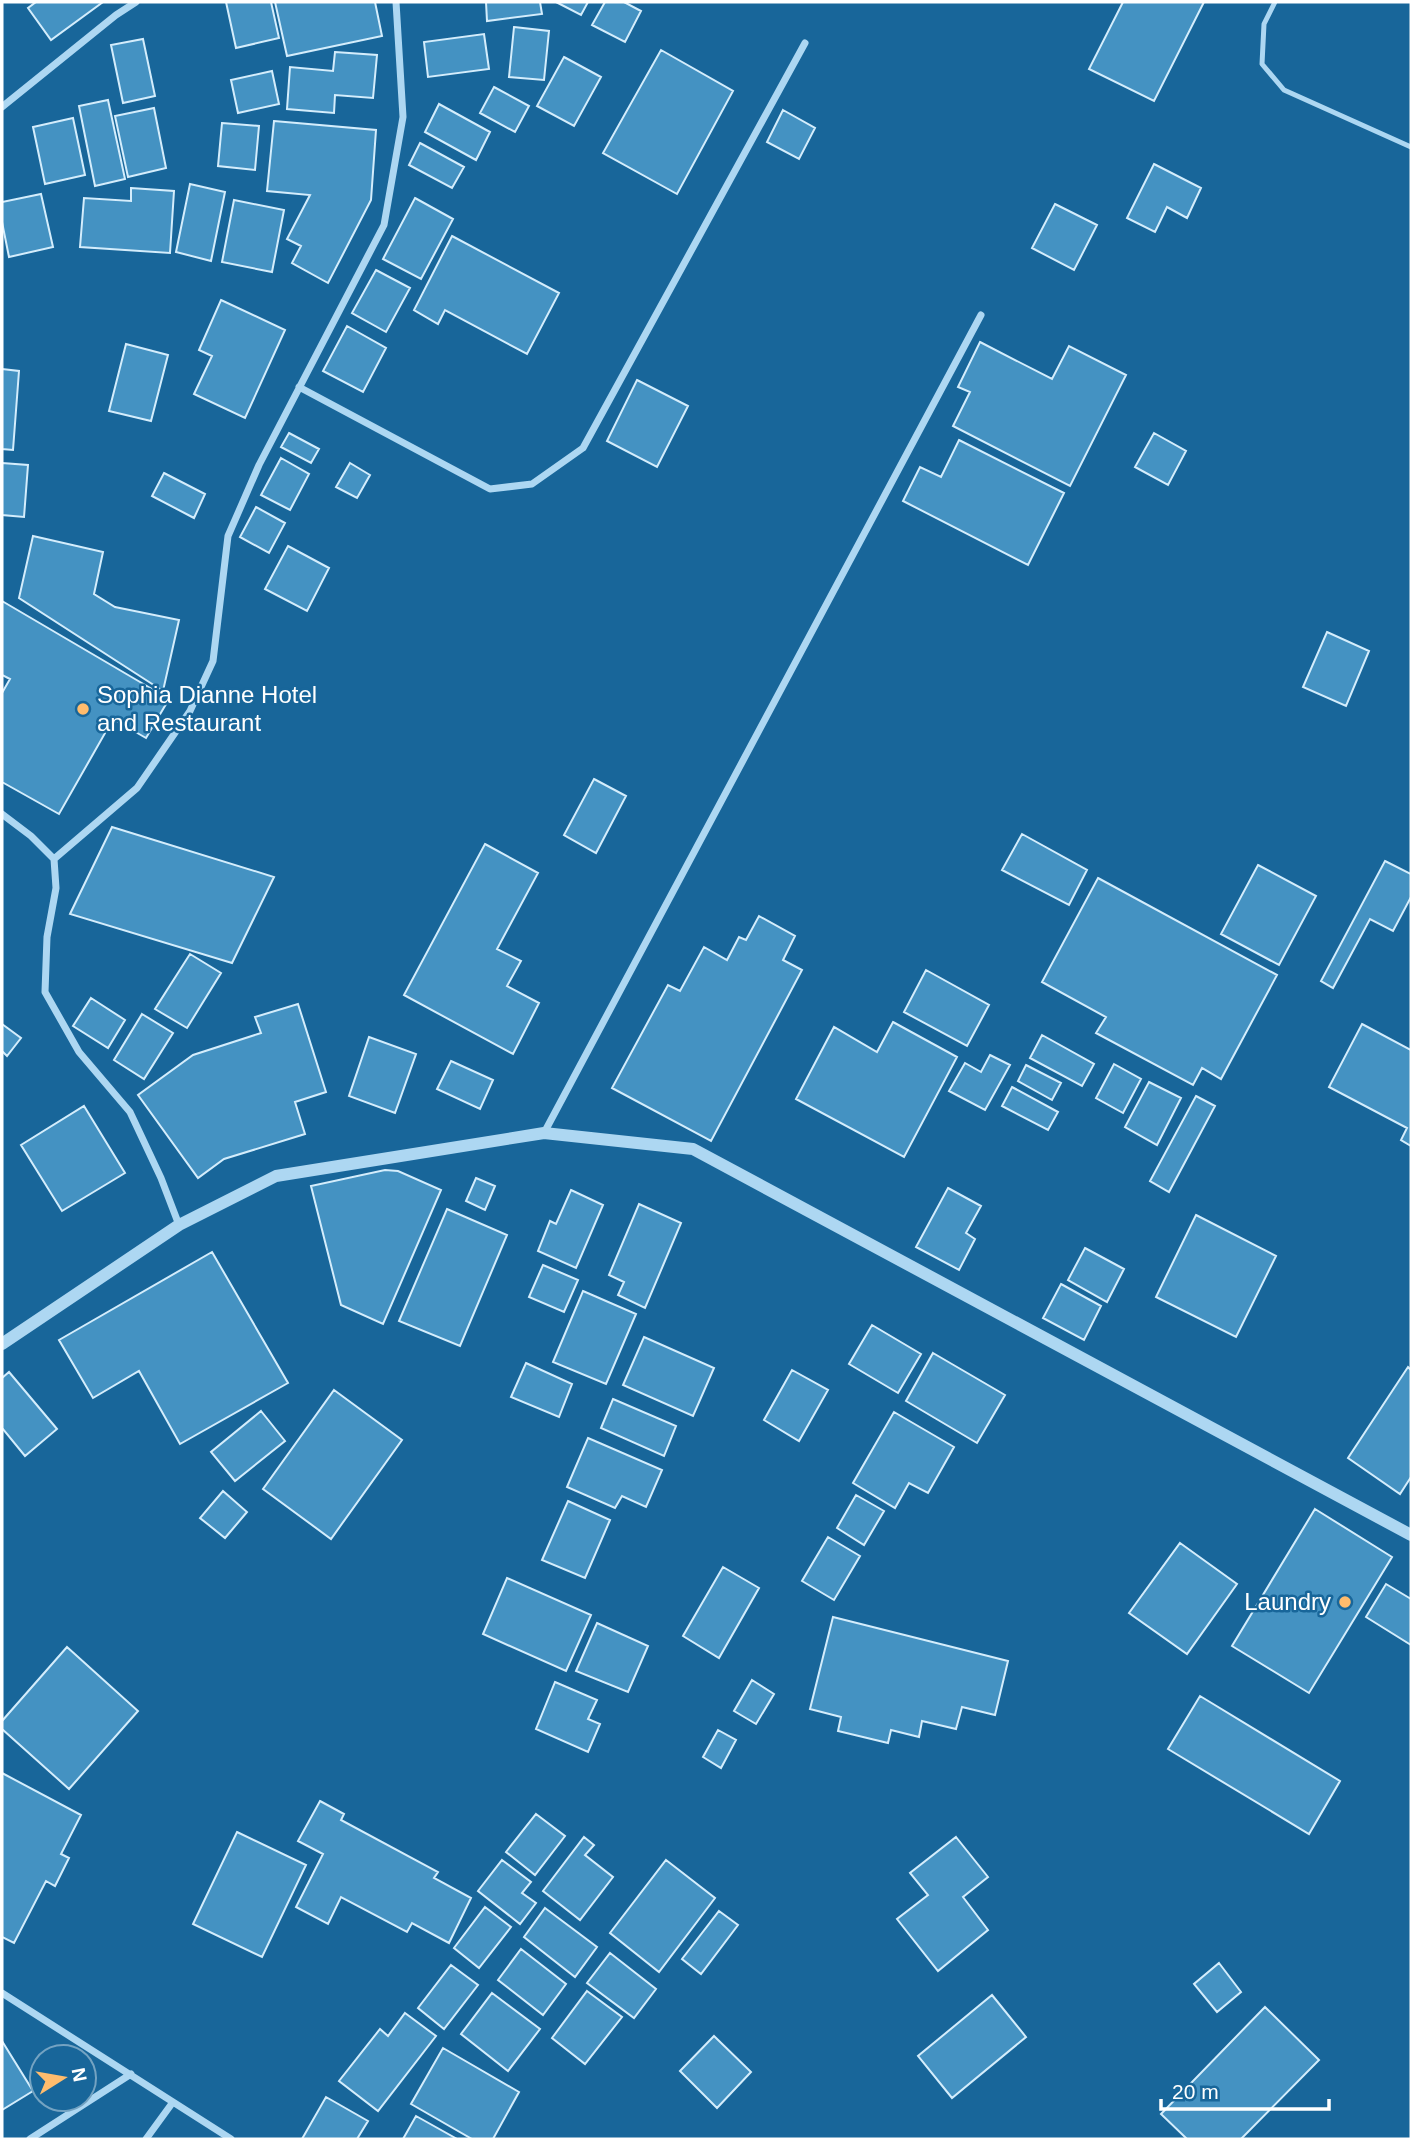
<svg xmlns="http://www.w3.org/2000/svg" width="1413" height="2141" font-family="Arial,sans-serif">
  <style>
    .building { fill: #4492c2; stroke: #d4edfc; stroke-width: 2 }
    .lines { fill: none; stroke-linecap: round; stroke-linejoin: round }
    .service { stroke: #add7f2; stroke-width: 5 }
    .minor { stroke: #add7f2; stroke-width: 7 }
    .tertiary { stroke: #add7f2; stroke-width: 12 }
    .poi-dot { fill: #ffbc6d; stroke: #18669a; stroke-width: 2.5 }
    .labels { text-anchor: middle; stroke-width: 5; stroke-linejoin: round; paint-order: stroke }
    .poi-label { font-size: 24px; fill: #fff; stroke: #18669a; text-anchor: start }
  </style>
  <rect width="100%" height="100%" fill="#18669a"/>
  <path class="building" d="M36,2H103L51,40L28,8Z
    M226,2H271L279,38L236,48Z
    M275,2H375L382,36L287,56Z
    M486,2H540L542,14L487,21Z
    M556,2H588L581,15Z
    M605,2H624L641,11L625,42L592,25Z
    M1123,2H1204L1154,101L1089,69Z
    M514,27L549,31L544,80L509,77Z
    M484,34L489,69L428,77L424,42Z
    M143,39L155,96L123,103L111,45Z
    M661,50L733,91L677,194L603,153Z
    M335,52L377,55L373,98L335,95L334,113L287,109L290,67L333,71Z
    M564,57L601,77L574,126L537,106Z
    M272,71L279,104L238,113L231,80Z
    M494,87L529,106L515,132L480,113Z
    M108,100L125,179L95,186L79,106Z
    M439,104L490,132L476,160L425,132Z
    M154,108L166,168L128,177L115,116Z
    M783,110L815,128L799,159L767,142Z
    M73,118L85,175L45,184L33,127Z
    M274,121L376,130L371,200L328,283L292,263L301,246L287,239L310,195L267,191Z
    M222,123L259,126L255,170L218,166Z
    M420,143L464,167L452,188L409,165Z
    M1154,164L1201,188L1187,218L1167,207L1155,232L1127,218Z
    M190,184L225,192L211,261L176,252Z
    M131,188L174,191L170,253L80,247L84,198L131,201Z
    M41,194L53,247L9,257L2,222V202Z
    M415,198L453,219L421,279L383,259Z
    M234,200L284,210L272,272L222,262Z
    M1055,204L1097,225L1074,270L1032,248Z
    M452,236L559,293L527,354L445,310L438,324L414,310Z
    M376,270L410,288L386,332L352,313Z
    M221,300L285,330L245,418L194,394L212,356L199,350Z
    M347,326L386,348L363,392L323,371Z
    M980,342L1052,379L1069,346L1126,375L1070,486L953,426L970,392L958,387Z
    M126,344L168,355L151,421L109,411Z
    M2,369L19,371L13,450L2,449Z
    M637,380L688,406L657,467L607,441Z
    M289,433L319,449L311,463L281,447Z
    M1154,433L1186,451L1168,485L1135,467Z
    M959,440L1064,493L1028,565L903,501L920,467L941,477Z
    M281,458L309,474L290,510L261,495Z
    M2,463L28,465L24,517L2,515Z
    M350,463L370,475L357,498L336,487Z
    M164,473L205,494L194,518L152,496Z
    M256,507L285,523L269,553L240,537Z
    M33,536L103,552L94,594L115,607L179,620L163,691L19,598Z
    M288,546L329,568L307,611L265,589Z
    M2,601L169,699L146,738L113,719L59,814L2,782V693L10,679L2,675Z
    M2,601L169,699L146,738L113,719L59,814L2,782V693L10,679L2,675Z
    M1327,632L1369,651L1346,706L1303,687Z
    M594,779L626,796L596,853L564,835Z
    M112,827L274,877L232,963L70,914Z
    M1022,834L1087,870L1069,905L1002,870Z
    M485,844L538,873L497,949L521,961L507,986L539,1003L513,1054L404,995Z
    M1385,861L1411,874V897L1393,931L1370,919L1333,988L1321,981Z
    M1258,865L1316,896L1279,965L1221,934Z
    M1098,878L1277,975L1221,1079L1202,1068L1193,1085L1096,1033L1106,1017L1042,982Z
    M759,916L795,936L783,960L802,970L711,1141L612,1088L668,985L680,991L704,947L727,960L739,937L746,940Z
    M190,954L221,973L187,1028L155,1009Z
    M926,970L989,1005L967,1046L904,1012Z
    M91,998L125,1020L108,1048L73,1026Z
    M298,1004L326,1092L295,1102L305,1134L224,1159L198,1178L138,1095L193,1055L261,1033L255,1017Z
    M142,1014L173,1033L144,1079L114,1060Z
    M893,1022L957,1057L904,1157L796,1099L834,1027L877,1052Z
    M2,1024L21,1038L7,1056L2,1051Z
    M1362,1024L1411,1050V1146L1401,1140L1407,1128L1329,1087Z
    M1042,1035L1094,1064L1082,1086L1030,1058Z
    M369,1037L416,1054L395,1113L349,1096Z
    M990,1055L1010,1065L985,1110L949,1091L965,1063L981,1072Z
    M451,1061L493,1080L480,1109L437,1089Z
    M1114,1064L1141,1079L1123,1113L1096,1098Z
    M1026,1065L1061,1083L1052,1100L1018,1081Z
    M1149,1082L1181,1098L1157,1145L1125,1127Z
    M1012,1087L1058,1112L1048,1130L1002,1106Z
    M1196,1096L1215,1106L1169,1192L1150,1181Z
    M84,1106L125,1173L62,1211L21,1145Z
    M385,1170L398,1171L441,1190L383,1324L341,1305L311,1186Z
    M476,1178L495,1186L485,1210L466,1201Z
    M948,1188L981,1206L966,1233L975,1239L959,1270L916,1247Z
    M571,1190L603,1205L576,1268L538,1251L550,1221L556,1224Z
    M639,1204L681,1223L645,1308L618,1295L624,1282L609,1275Z
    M447,1209L507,1235L460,1346L399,1321Z
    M1196,1215L1276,1256L1236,1337L1156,1297Z
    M1085,1248L1124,1269L1107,1302L1068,1280Z
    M212,1252L288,1383L180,1444L139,1371L93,1398L59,1340Z
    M543,1265L578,1280L564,1312L529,1297Z
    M1061,1284L1101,1306L1084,1340L1043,1318Z
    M583,1291L636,1314L606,1384L553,1362Z
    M872,1325L921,1354L898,1393L849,1364Z
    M644,1337L714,1368L693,1416L623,1385Z
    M933,1353L1005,1395L977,1443L906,1401Z
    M526,1363L572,1384L559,1417L511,1397Z
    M1408,1367L1411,1370V1477L1400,1494L1348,1458Z
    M792,1370L828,1390L799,1441L764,1420Z
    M9,1372L57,1429L25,1456L2,1428V1378Z
    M334,1390L402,1440L331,1539L263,1489Z
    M613,1399L676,1426L664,1456L601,1428Z
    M261,1411L285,1441L235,1481L211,1452Z
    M894,1412L954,1447L928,1493L909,1483L895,1508L853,1483Z
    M588,1438L662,1470L646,1507L622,1496L615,1508L567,1487Z
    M223,1491L247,1512L225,1538L200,1518Z
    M856,1495L884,1511L864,1545L837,1528Z
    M568,1501L610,1520L585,1578L542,1560Z
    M1315,1509L1392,1557L1309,1693L1232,1646Z
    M828,1537L860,1556L834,1600L802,1581Z
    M1180,1543L1237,1584L1187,1654L1129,1613Z
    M723,1567L759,1588L719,1658L683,1636Z
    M507,1578L591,1615L566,1671L483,1634Z
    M1386,1584L1411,1599V1645L1366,1617Z
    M833,1617L1008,1661L995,1715L962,1707L956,1729L922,1721L919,1737L891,1730L888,1743L838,1731L841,1717L810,1709Z
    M597,1623L648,1646L628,1692L576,1671Z
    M67,1647L138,1711L69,1789L2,1729V1721Z
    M752,1680L774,1694L756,1724L734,1711Z
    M555,1682L597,1700L588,1719L600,1724L588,1752L536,1729Z
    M1200,1696L1340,1781L1309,1834L1168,1749Z
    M718,1730L736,1740L721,1768L703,1757Z
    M2,1773L81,1815L61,1854L69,1858L55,1886L46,1881L14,1943L2,1937Z
    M320,1801L344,1814L341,1820L438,1872L434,1878L471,1898L449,1943L412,1923L407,1932L341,1897L328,1924L296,1907L323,1854L298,1841Z
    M536,1814L565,1836L535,1875L506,1852Z
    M237,1832L306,1865L262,1957L193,1924Z
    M584,1837L594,1845L585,1855L613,1877L580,1920L543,1891Z
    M956,1837L988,1877L963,1897L988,1930L938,1971L897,1919L928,1895L910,1873Z
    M502,1860L531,1882L522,1893L536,1903L520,1924L478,1891Z
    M666,1860L715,1898L659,1972L610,1933Z
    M485,1907L511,1927L479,1968L454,1948Z
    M545,1908L597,1947L575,1977L524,1937Z
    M719,1911L738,1925L701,1974L682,1959Z
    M521,1949L566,1984L543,2015L498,1980Z
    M610,1953L656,1989L634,2018L587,1983Z
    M1219,1963L1241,1992L1217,2012L1194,1984Z
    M451,1965L478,1985L444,2029L418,2008Z
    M587,1991L622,2017L585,2064L552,2038Z
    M492,1993L540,2029L508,2071L461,2034Z
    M992,1995L1026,2037L952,2098L918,2056Z
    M1265,2007L1319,2060L1241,2139H1187L1161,2114Z
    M405,2013L436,2036L378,2111L339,2081L380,2029L388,2036Z
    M714,2036L751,2072L717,2108L680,2071Z
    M2,2041L33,2091L2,2110Z
    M443,2048L519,2092L493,2139H472L411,2104Z
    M326,2097L368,2121L357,2139H302Z
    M416,2116L457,2139H403Z"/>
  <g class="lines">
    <path class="service" d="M1275,2L1264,24L1262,64L1284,90L1411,147"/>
    <path class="minor" d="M2,107L116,15L136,2
      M299,387L490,489L532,484L583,448L805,43
      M2,814L31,836L54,859L56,888L47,937L45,992L79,1052L130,1112L161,1178L179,1225
      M54,859L137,788L190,711L213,661L228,536L259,465L384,225L403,117L396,2
      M544,1133L981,315
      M2,1993L231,2139
      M30,2139L131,2074
      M146,2139L173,2102"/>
    <path class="tertiary" d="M2,1344L179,1225L276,1176L544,1133L693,1149L1411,1535"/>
  </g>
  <g class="poi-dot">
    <circle cx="83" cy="709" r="7"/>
    <circle cx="1345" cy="1602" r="7"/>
  </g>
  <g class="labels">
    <g class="poi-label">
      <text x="97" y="703">Sophia Dianne Hotel<tspan x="97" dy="28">and Restaurant</tspan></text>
      <text x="1331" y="1610" text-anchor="end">Laundry</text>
    </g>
  </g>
  <rect width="1413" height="2141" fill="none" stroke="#ffffff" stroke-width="7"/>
  <g transform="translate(63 2078) rotate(79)"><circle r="33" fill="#18669a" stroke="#74a3c2" stroke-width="2"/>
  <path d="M0-5L12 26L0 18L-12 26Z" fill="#ffbc6d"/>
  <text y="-10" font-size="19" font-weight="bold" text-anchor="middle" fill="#ffffff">N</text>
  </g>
  <path d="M1161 2099v10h168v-10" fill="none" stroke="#ffffff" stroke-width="3.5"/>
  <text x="1172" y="2099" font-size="21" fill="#ffffff" stroke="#18669a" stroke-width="5" paint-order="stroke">20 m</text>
</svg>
